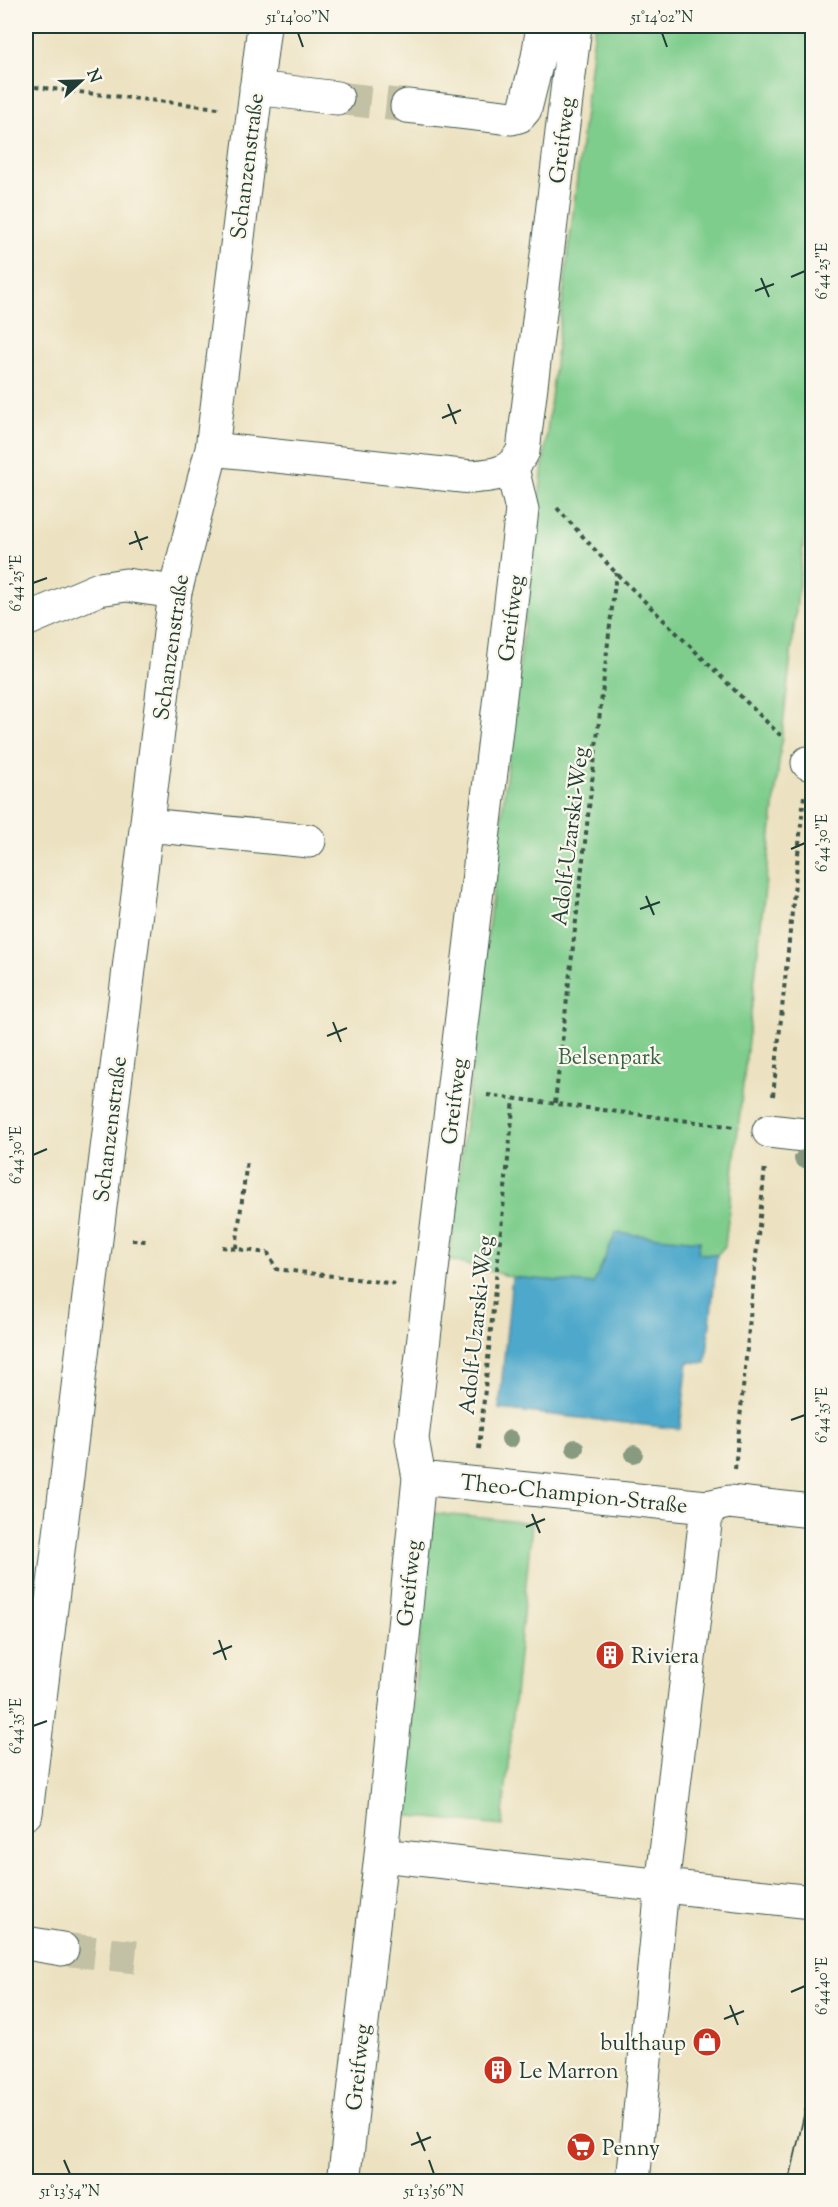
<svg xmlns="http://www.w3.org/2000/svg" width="838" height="2207" font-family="'Sorts Mill Goudy',serif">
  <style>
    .green { fill: #7fcd8d; stroke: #4f8560; stroke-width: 1.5 }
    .water { fill: #4da8cb; stroke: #367280; stroke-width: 1.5 }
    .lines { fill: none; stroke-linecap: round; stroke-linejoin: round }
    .minor-tunnel { stroke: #c3c1a5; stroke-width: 33; stroke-dasharray: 33 16; stroke-linecap: butt }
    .minor-casing { stroke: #3e5649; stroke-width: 35 }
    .path { stroke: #3e5649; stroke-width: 4; stroke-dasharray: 4.5 4.5; stroke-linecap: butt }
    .minor { stroke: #fff; stroke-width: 33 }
    .tram { stroke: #1f3d34; stroke-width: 1.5 }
    .tree { fill: #889b80 }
    .ticks { fill: none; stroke: #1f3d34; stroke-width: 2 }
    .labels { text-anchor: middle; stroke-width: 4.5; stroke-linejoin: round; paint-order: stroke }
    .street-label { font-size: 22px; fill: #1f3d34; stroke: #fbf7ec }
    .park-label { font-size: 22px; fill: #37614a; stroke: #fbf7ec }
    .poi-label { font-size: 22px; fill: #1f3d34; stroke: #fbf7ec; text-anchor: start }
    .neatline { fill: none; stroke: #1f3d34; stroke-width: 2 }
    .ticks-label { font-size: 15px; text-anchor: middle; fill: #1f3d34 }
  </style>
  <rect width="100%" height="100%" fill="#fbf7ec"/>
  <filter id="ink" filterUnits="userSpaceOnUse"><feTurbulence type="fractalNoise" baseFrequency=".0167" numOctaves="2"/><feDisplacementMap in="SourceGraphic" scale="12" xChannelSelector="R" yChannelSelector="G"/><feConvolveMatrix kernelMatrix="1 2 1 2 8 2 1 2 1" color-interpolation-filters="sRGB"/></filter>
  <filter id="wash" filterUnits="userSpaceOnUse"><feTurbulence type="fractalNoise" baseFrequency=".008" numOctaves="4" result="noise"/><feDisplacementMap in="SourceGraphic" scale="24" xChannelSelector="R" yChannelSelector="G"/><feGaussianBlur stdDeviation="1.35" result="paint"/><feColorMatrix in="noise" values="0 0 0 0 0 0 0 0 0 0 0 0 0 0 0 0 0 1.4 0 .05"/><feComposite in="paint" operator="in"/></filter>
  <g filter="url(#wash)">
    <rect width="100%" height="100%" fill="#ece2c1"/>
    <path class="green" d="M595,26H812V467L725,1246L717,1255L698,1253L700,1241L594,1284L512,1277L449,1260Z
      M432,1513L532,1523L502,1826L402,1815Z"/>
    <path class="water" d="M616,1233L700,1241L698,1253L717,1255L706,1363L688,1362L680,1429L499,1409L512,1277L593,1284Z"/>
  </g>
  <g filter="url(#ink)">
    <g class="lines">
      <path class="minor-tunnel" d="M337,98L407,106
        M62,1949L136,1957"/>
      <g class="minor-casing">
        <path id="minor" d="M256,88L337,98
          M407,106L512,118L519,116L525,109L538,57L543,26
          M212,449L471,477C496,475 511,474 523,451L575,26
          M26,620L99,589L126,585L175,592
          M808,763H812
          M147,825L309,841
          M769,1131L812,1136
          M419,1478L707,1507L729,1502L812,1511
          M26,1813L175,592L212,449L264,26
          M381,1855L812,1902
          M26,1943L62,1949
          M344,2182L381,1855L419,1478L412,1439L522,510L512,468
          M633,2182L662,1887L707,1507"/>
      </g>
      <path class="path" d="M26,86L219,108
        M557,508L616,573L783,738
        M487,1095L735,1127
        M773,1096L804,796
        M555,1103L616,573
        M132,1240L146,1241
        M222,1247L268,1253L276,1269L396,1284
        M236,1248L247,1160
        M479,1449L514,1099
        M735,1469L765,1166
        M808,1868L812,1826"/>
      <use href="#minor" class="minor"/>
      <path class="tram" d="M789,2182L812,2079"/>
    </g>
    <g class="tree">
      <circle cx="803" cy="1159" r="9"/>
      <circle cx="510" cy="1439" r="9"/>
      <circle cx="575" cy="1448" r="9"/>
      <circle cx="634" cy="1454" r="9"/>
    </g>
  </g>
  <path class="ticks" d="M298,33L303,47M662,33L667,47M791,277L805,271M761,278L769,297M755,291L774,284M448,404L456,424M442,418L461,410M135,531L142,550M129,544L148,537M33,583L47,578M791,849L805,843M646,896L654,915M640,909L660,902M333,1022L341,1042M327,1036L347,1028M33,1155L47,1149M791,1420L805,1415M532,1514L540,1533M526,1527L545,1519M219,1640L226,1660M213,1654L232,1646M33,1726L47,1721M791,1992L805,1986M730,2005L738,2025M724,2019L744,2011M417,2132L425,2151M411,2145L431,2137M64,2160L70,2174M429,2160L434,2174"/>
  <defs>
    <g id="building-disc" transform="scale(1.5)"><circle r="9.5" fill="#c8321e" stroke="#fbf7ec"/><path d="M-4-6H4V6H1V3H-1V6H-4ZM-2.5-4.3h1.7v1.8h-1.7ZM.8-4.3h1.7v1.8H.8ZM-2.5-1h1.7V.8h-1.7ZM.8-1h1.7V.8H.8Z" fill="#fff"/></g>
    <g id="shop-disc" transform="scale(1.5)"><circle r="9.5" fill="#c8321e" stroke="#fbf7ec"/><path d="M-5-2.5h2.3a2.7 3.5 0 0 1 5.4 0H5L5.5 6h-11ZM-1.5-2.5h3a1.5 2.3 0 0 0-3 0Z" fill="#fff"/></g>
    <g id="supermarket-disc" transform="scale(1.5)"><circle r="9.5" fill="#c8321e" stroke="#fbf7ec"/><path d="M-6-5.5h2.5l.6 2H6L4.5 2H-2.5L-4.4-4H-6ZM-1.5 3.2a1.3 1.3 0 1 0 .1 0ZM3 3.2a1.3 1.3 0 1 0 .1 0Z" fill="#fff"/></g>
  </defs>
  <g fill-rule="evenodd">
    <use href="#building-disc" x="610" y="1655"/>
    <use href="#shop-disc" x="707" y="2042"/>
    <use href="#building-disc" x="498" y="2070"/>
    <use href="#supermarket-disc" x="581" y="2147"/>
  </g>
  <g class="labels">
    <g class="street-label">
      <text transform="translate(561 140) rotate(-83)" y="8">Greifweg</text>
      <text transform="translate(246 166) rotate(-83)" y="8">Schanzenstraße</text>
      <text transform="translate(510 618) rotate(-83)" y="8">Greifweg</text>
      <text transform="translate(170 647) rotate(-82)" y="8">Schanzenstraße</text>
      <text transform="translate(569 836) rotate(-83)" y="8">Adolf-Uzarski-Weg</text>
      <text transform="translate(453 1101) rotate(-83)" y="8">Greifweg</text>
      <text transform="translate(109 1129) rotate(-83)" y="8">Schanzenstraße</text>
      <text transform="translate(475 1325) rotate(-84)" y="8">Adolf-Uzarski-Weg</text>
      <text transform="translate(574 1493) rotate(6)" y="8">Theo-Champion-Straße</text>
      <text transform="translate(408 1583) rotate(-84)" y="8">Greifweg</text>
      <text transform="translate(357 2067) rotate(-84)" y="8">Greifweg</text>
    </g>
    <g class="park-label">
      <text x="610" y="1064">Belsenpark</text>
    </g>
    <g class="poi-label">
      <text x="631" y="1663">Riviera</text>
      <text x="686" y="2050" text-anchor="end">bulthaup</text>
      <text x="519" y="2078">Le Marron</text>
      <text x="602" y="2155">Penny</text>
    </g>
  </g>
  <rect width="838" height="2207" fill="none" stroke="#fbf7ec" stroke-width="66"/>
  <g transform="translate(81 81) rotate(68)" stroke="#fbf7ec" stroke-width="4.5" paint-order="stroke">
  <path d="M0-4.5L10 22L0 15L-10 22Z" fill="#1f3d34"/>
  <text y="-9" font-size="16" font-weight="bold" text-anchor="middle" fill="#1f3d34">N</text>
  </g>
  <rect x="33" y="33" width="772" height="2141" class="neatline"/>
  <g class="ticks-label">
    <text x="298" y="22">51°14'00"N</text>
    <text x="662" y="22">51°14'02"N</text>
    <text transform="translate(822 271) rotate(-90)" y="5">6°44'25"E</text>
    <text transform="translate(16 583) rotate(-90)" y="5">6°44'25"E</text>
    <text transform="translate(822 843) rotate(-90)" y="5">6°44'30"E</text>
    <text transform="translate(16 1155) rotate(-90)" y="5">6°44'30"E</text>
    <text transform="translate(822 1415) rotate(-90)" y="5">6°44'35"E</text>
    <text transform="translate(16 1726) rotate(-90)" y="5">6°44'35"E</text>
    <text transform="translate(822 1986) rotate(-90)" y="5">6°44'40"E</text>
    <text x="70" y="2196">51°13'54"N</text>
    <text x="434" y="2196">51°13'56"N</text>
  </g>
</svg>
